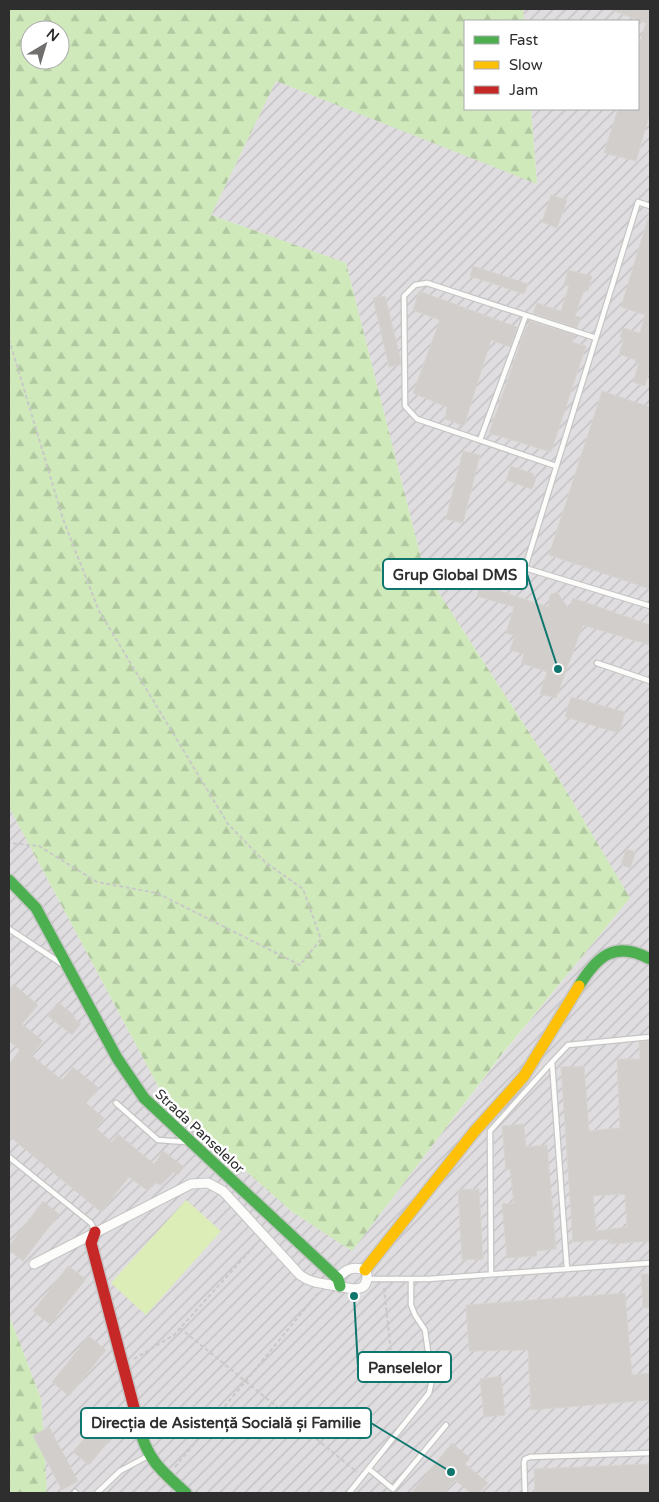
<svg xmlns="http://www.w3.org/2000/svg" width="659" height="1502" font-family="'Varela Round',sans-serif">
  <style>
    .industrial { fill: url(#industrial-furrows) }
    .forest { fill: url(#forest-firs); fill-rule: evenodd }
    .pitch { fill: #dcedb8 }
    .building { fill: #d1cecb; stroke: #d7d4d0; fill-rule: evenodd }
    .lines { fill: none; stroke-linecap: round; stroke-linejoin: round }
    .lane-casing { stroke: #c6c5c5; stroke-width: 7 }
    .street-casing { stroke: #c6c5c5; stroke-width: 11 }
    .fast-casing { stroke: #c6c5c5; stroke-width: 14 }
    .slow-casing { stroke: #c6c5c5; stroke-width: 14 }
    .jam-casing { stroke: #c6c5c5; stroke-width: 14 }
    .path { stroke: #c9c9c8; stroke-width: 2; stroke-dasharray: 4 2.5; stroke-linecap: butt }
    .lane { stroke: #fcfcfb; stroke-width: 4.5 }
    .street { stroke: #fcfcfb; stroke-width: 9 }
    .fast { stroke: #4caf50; stroke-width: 11 }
    .slow { stroke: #ffc107; stroke-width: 11 }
    .jam { stroke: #c62828; stroke-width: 11 }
    .labels { text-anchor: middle; stroke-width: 5; stroke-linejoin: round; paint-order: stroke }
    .street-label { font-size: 14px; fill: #2e2e2e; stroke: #fff }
    .leader { fill: none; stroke: #0f766e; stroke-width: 2 }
    .callout-dot { fill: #0f766e; stroke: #fff; stroke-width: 2 }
    .callout { fill: #fff; stroke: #0f766e; stroke-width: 2 }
    .callout-label { font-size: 15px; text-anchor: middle; font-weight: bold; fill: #2e2e2e }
  </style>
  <defs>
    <pattern id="industrial-furrows" width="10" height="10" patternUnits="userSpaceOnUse" patternTransform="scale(1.25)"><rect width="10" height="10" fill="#dfdddf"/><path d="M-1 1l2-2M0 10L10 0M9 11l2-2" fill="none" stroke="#c0bec0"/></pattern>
    <pattern id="forest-firs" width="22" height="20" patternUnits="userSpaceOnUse" patternTransform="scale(1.25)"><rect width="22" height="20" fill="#cfe9bb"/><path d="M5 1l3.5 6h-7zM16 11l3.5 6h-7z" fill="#b2c8a1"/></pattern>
  </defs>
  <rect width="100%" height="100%" fill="#ece8e4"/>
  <path class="industrial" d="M523,9H650V1493H47L41,1399L9,1315V807L165,1099L291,1211L352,1250L506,1050L630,898L556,774L424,570L346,263L211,215L276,81L537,183L531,109H638V21H524Z"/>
  <path class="forest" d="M9,9H523L524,21H465V109H531L537,184L276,81L211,215L346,263L424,570L556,774L630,898L502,1054L352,1251L291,1211L165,1099L9,807ZM30,30H60V60H30Z
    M9,1315L41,1399L47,1493H9Z"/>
  <path class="pitch" d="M186,1200L221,1231L146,1315L111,1283Z"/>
  <path class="building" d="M609,9H650V113L636,161L604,153L618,109H638V48L646,23Z
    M551,195L567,200L557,228L542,222Z
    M648,218H650V368L645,386L633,382L639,363L635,362L636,360L619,354L624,339L620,337L623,328L640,333L645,315L621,307Z
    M473,266L528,284L524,294L470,276Z
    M568,270L592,276L588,291L584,290L575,316L581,317L577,328L533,313L537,303L561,311L569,286L564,285Z
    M419,291L517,327L510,347L491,340L464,426L445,419L447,407L413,393L440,320L413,310Z
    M385,296L401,361V365L389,367L373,298Z
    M530,321L575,335L572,342L586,346L551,452L489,433L525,330Z
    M602,391L650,407V589L549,555Z
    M463,451L480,455L463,523L446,519Z
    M511,466L534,474L533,477L536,479L532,489L506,480Z
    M489,557L515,565L512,576L505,574L500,591L548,607L550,595L557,592L569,609L573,598L650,625V645L583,625L556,698L540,694L547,672L521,663L524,654L510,650L515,636L506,633L514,607L477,596Z
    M571,697L625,712L619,733L565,717Z
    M626,849L636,852L630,868L621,865Z
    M13,984L38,1005L22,1024L43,1041L31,1055L62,1080L73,1067L99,1088L86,1103L104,1118L96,1128L112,1142L118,1134L154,1164L163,1151L184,1167L178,1175L174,1172L161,1185L154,1182L148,1191L129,1177L101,1212L9,1136V1064L20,1050L9,1041V990Z
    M58,1002L75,1016L74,1018L81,1024L72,1035L48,1016Z
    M650,1041V1241L610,1244L611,1239L573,1242L561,1067L584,1066L589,1131L620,1128L617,1059H640L639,1042ZM625,1194L627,1227L596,1231L593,1196Z
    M524,1124L526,1147L547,1145L556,1249L536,1251L537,1256L507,1258L502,1204L514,1203L510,1169L506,1170L502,1126Z
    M479,1189L483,1259L462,1260L458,1190Z
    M43,1201L59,1214L23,1261L9,1250V1246Z
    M68,1266L86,1279L50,1324L33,1311Z
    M641,1274H650V1308H643Z
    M625,1293L632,1375L650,1373V1400L531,1410L528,1350L469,1351L466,1305Z
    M89,1336L106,1350L69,1396L52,1382Z
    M411,1352L413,1371L374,1377L372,1357Z
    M501,1376L505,1415L484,1417L480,1379Z
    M109,1408L125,1421L89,1465L73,1452Z
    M49,1427L78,1481L62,1490L33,1436Z
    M452,1443L470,1458L465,1464L488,1483L479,1493H471L455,1480L443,1493H411Z
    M650,1464V1493H535L534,1469Z"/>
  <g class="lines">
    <g class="lane-casing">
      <path id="lane" d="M650,206L638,202L525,568L650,606
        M480,440L526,315
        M556,466L417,419L405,406L404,296L415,285L427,283L596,338
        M597,663L650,681
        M9,929L62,964
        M116,1103L158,1140L186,1142
        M9,1157L91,1223L95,1231
        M567,1269L552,1062L568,1045L650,1037
        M491,1274L490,1131L552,1062
        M367,1279H428L650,1263
        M369,1469L393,1489L446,1425
        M75,1492L76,1493
        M97,1493L120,1471L148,1456
        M349,1493L429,1393L432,1380L425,1330L415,1315L411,1305V1280
        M525,1493L524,1463L525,1459L530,1457L650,1453"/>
    </g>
    <g class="street-casing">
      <path id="street" d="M34,1264L191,1184L208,1183L223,1191L300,1275C312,1284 323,1283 337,1286C348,1288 368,1295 367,1275L365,1270C354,1266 344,1269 338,1279"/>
    </g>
    <g class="fast-casing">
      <path id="fast" d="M9,880L36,908L117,1058L144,1098L338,1279L340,1286
        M579,986C597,956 615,940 650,959
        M138,1423C146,1458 160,1470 186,1493"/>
    </g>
    <g class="slow-casing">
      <path id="slow" d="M365,1270L474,1132L524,1076L579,986"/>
    </g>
    <g class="jam-casing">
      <path id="jam" d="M95,1232L91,1243L138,1423"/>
    </g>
    <path class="path" d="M9,339L63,519L99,611L228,824L265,862L303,889L321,939L300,965L157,893L97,882L39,846L9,843
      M384,1288L391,1353
      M180,1328L357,1472
      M134,1359L174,1335L257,1243
      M175,1467L318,1293"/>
    <use href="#lane" class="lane"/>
    <use href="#street" class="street"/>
    <use href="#fast" class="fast"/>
    <use href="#slow" class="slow"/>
    <use href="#jam" class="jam"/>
  </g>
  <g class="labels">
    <g class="street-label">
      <text transform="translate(200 1131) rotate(43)" y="5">Strada Panselelor</text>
    </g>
  </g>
  <path class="leader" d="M558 669L527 574M354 1296L358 1367M451 1472L371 1423"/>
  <g class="callout-dot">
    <circle cx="558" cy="669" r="5"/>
    <circle cx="354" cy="1296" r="5"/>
    <circle cx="451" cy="1472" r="5"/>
  </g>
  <g class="callout">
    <rect x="383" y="559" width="144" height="30" rx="5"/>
    <rect x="358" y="1352" width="93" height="30" rx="5"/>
    <rect x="81" y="1408" width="290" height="30" rx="5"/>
  </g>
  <g class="callout-label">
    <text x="455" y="580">Grup Global DMS</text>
    <text x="405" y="1373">Panselelor</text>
    <text x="226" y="1428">Direcția de Asistență Socială și Familie</text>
  </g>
  <rect width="659" height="1502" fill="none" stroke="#2e2e2e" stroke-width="20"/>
  <rect x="464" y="20" width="175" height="90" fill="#ffffff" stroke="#ababab"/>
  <rect x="474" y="36" width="25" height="8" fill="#4caf50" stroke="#ababab"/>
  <text x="509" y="45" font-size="15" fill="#2e2e2e">Fast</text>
  <rect x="474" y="61" width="25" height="8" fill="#ffc107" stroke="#ababab"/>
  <text x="509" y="70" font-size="15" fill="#2e2e2e">Slow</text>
  <rect x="474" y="86" width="25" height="8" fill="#c62828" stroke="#ababab"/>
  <text x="509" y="95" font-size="15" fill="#2e2e2e">Jam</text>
  <g transform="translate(45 45) rotate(38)"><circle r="24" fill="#ffffff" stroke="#ababab"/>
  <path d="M0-4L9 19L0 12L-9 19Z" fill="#706f6e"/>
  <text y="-8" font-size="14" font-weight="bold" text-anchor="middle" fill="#2e2e2e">N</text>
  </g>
</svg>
